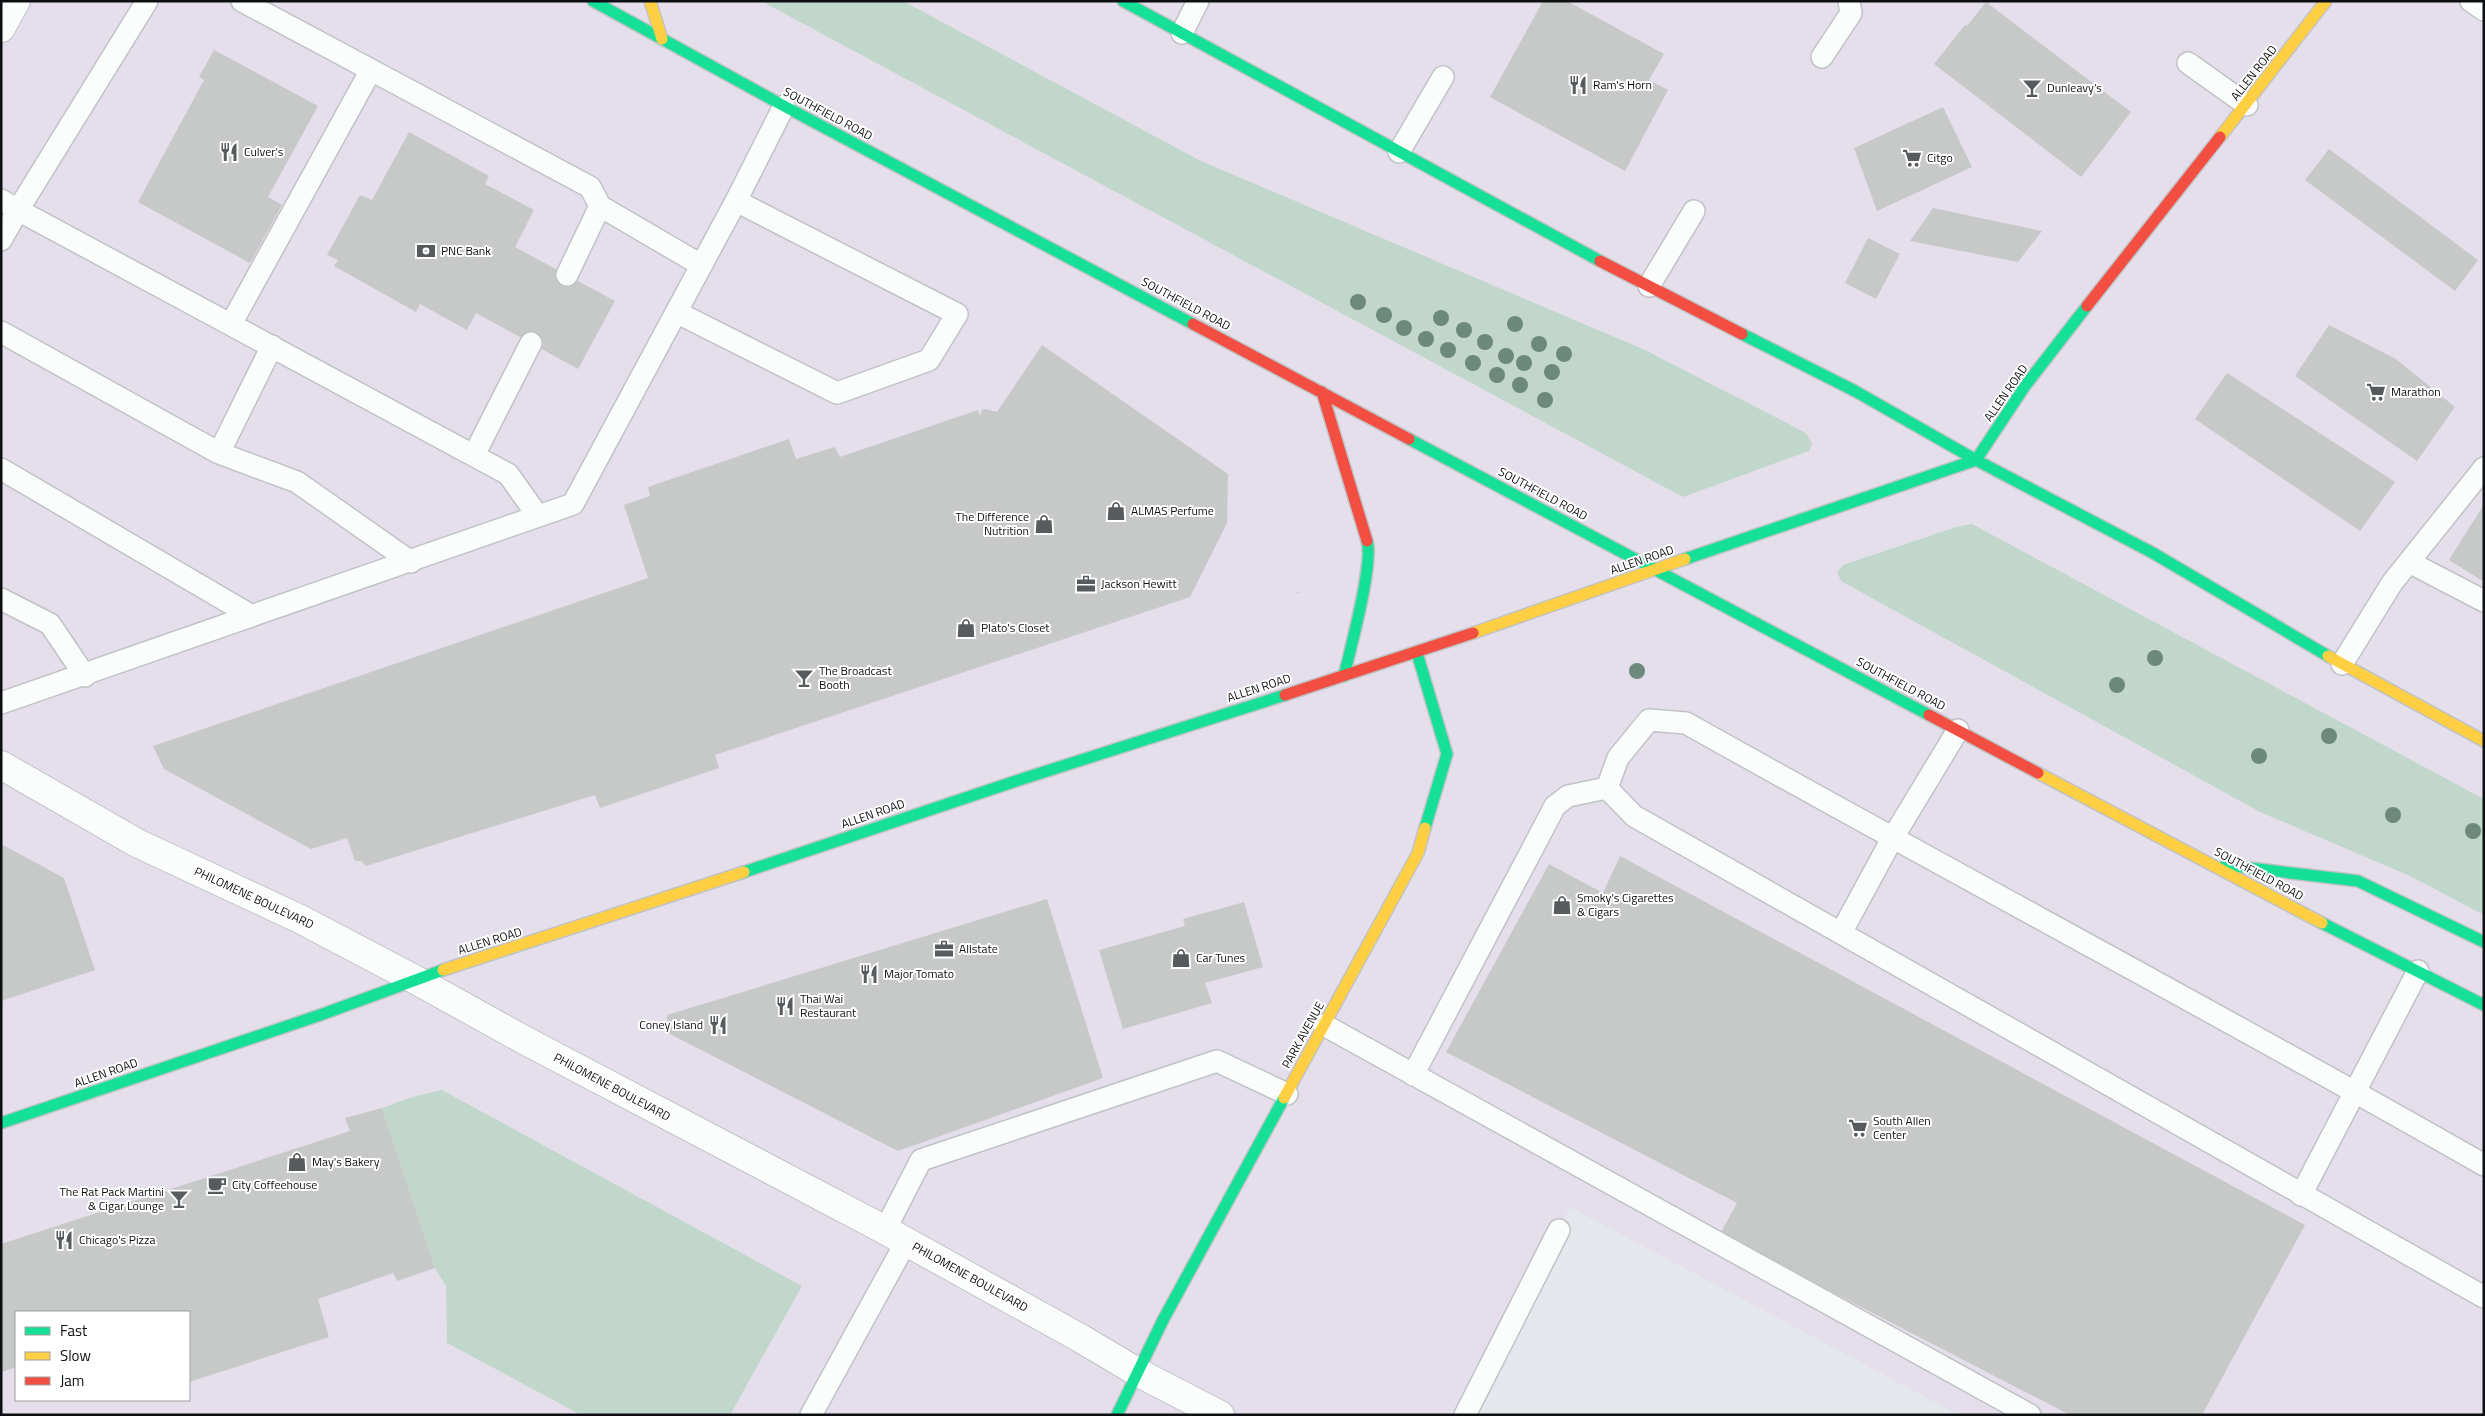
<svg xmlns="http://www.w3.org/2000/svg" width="2485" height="1416" font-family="'Titillium Web',sans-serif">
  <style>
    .commercial { fill: #e5dfeb; fill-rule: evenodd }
    .green { fill: #c2d7cb }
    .building { fill: #c7c8c8 }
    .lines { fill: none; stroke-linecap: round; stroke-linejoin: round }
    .lane-casing { stroke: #c0c3c6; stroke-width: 24 }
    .street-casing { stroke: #c0c3c6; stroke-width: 30 }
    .fast-casing { stroke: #c0c3c6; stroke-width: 14 }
    .slow-casing { stroke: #c0c3c6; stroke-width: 14 }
    .jam-casing { stroke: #c0c3c6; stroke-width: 14 }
    .path { stroke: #c8c8ca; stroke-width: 3; stroke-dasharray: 1 4; stroke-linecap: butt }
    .lane { stroke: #fbfcfc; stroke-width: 21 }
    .street { stroke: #fbfcfc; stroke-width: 28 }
    .fast { stroke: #16e098; stroke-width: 11 }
    .slow { stroke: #ffcf43; stroke-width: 11 }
    .jam { stroke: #f24e42; stroke-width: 11 }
    .tree { fill: #6d887c }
    .labels { text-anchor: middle; stroke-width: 4; stroke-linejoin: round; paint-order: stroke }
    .street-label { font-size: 12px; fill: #0d0f12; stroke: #fff }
    .poi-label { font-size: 12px; fill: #0d0f12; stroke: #fff; text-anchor: start }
  </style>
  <rect width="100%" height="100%" fill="#e4e8ec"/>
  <path class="commercial" d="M1,1H2484V1415H1959L1570,1207L1465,1415H1ZM16,1312H189V1400H16Z"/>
  <path class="green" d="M761,1H903L1201,161L1645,350L1806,433L1812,443L1809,451L1683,497Z
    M1972,524L2484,799V915L2410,876L2260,812L1841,581L1837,572L1843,565L1956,527Z
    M442,1090L802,1286L730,1415H581L447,1343L446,1286L435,1268L382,1108L412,1097Z"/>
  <path class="building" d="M1543,1H1567L1664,54L1649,80L1668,90L1625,171L1490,97Z
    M1986,2L2131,112L2081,177L1934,64L1965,25L1967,26Z
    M214,50L318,106L268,197L282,205L250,263L138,202L204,80L199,77Z
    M1943,107L1972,167L1877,211L1854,148Z
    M409,132L489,176L485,184L534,210L515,247L615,301L578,369L476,313L467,330L420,304L416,312L334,266L338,260L327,255L360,195L372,200Z
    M2329,149L2478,260L2455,291L2305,180Z
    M1933,208L2042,231L2018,262L1910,241Z
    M1868,238L1900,254L1876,299L1845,283Z
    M2329,325L2396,359L2455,407L2417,461L2295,376Z
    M1042,345L1228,474L1227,523L1190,597L715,755L719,768L600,808L595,795L366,866L361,861H355L347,838L311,849L164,769L153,746L648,578L624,505L650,496L648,487L789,439L796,459L835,447L840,457L978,410L980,416L982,410L985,409L997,412Z
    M2227,373L2395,482L2360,531L2195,419Z
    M2484,504V582L2449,560Z
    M1,844L64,878L95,970L1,1001Z
    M1620,856L2305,1225L2202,1415H2070L1720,1234L1737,1203L1446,1052L1549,864L1603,893Z
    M1047,899L1103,1078L898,1151L668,1033L667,1015Z
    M1244,902L1263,967L1205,983L1212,1003L1123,1029L1099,950L1185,926L1183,919Z
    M382,1108L435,1268L397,1281L393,1273L318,1299L329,1337L189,1382V1312H16V1367L2,1372L1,1244L350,1131L345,1118Z"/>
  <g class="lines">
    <g class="lane-casing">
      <path id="lane" d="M147,1L18,210L508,474L538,516
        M242,1L590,187L600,206L701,265
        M2471,1L2484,10
        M1182,33L1198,1
        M1822,57L1851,13L1849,1
        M2188,63L2247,105
        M1399,152L1443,77
        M1,200L18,210L1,240
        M567,275L600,206
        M1649,286L1694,211
        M676,312L837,393L929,360L957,314L736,201
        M231,324L371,70
        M1,332L219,453L297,482L411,562
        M219,453L272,346
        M474,455L531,343
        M1,469L252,616
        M2409,562L2484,601
        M1,599L50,624L85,676
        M2342,664L2392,583L2484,468
        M1,703L573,504L736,201L784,106
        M1841,933L1892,839L1958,730
        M1324,1025L2030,1415
        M1413,1075L1555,806L1568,796L1607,788
        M2484,1165C2220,1014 1951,872 1686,723L1649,720L1618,758L1607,788L1634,816L2484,1297
        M2301,1195L2418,971
        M885,1230L921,1160L1217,1061L1287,1094
        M811,1415L906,1242
        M1465,1415L1559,1230"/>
    </g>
    <g class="street-casing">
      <path id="street" d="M1,28L16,1
        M1,765L137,843L300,919L414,979L526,1041L885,1230L1080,1338L1139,1373L1220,1415"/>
    </g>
    <g class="fast-casing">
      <path id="fast" d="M593,1L784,106L1193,324
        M1123,1L1600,261
        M1742,334L1855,391L1976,460L2153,553L2328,656
        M1409,439L1929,715
        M1685,559L1976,460L2025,386L2087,306
        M1417,653L1447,754L1425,828
        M1344,676C1350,650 1374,563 1367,541
        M2225,865L2358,881L2484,942
        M744,872L1022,779L1285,695
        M2322,923L2484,1005
        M1,1123L323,1014L443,970
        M1117,1415L1163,1320L1284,1098"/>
    </g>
    <g class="slow-casing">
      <path id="slow" d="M650,1L662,39
        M2220,137L2326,1
        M1473,633L1685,559
        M2328,656L2484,741
        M2038,773L2322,923
        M443,970L744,872
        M1284,1098L1418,853L1425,828"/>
    </g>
    <g class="jam-casing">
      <path id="jam" d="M1600,261L1742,334
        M2087,306L2220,137
        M1193,324L1409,439
        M1322,392L1367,541
        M1285,695L1473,633
        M1929,715L2038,773"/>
    </g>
    <path class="path" d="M1298,592L1300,596"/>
    <use href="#lane" class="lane"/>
    <use href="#street" class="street"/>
    <use href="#fast" class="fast"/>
    <use href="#slow" class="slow"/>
    <use href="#jam" class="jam"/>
  </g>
  <g class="tree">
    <circle cx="1358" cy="302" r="8"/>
    <circle cx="1384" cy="315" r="8"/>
    <circle cx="1441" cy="318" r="8"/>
    <circle cx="1515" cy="324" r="8"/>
    <circle cx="1404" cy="328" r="8"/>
    <circle cx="1464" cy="330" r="8"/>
    <circle cx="1426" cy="339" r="8"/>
    <circle cx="1485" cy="342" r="8"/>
    <circle cx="1539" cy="344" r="8"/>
    <circle cx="1448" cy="350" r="8"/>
    <circle cx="1564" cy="354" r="8"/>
    <circle cx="1506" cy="356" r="8"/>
    <circle cx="1473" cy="363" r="8"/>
    <circle cx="1524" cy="363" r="8"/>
    <circle cx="1552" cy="372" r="8"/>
    <circle cx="1497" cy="375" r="8"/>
    <circle cx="1520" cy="385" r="8"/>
    <circle cx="1545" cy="400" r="8"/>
    <circle cx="2155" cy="658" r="8"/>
    <circle cx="1637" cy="671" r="8"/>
    <circle cx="2117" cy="685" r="8"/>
    <circle cx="2329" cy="736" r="8"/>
    <circle cx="2259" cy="756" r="8"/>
    <circle cx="2393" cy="815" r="8"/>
    <circle cx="2473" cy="831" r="8"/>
  </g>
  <defs>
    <g id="restaurant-bare" transform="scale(1.5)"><path d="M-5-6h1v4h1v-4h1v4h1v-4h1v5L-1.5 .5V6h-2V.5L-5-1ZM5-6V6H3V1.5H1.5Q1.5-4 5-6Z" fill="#585b5e" stroke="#fff" stroke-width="2.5" paint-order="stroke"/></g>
    <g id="bar-bare" transform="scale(1.5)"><path d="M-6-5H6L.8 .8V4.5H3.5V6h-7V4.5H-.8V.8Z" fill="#585b5e" stroke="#fff" stroke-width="2.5" paint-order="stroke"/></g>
    <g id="supermarket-bare" transform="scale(1.5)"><path d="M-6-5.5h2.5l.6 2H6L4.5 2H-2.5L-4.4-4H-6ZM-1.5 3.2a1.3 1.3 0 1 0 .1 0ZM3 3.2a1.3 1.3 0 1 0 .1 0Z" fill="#585b5e" stroke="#fff" stroke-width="2.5" paint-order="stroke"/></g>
    <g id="bank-bare" transform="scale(1.5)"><path d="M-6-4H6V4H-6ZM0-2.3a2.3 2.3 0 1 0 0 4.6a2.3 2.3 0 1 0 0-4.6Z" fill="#585b5e" stroke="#fff" stroke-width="2.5" paint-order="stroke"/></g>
    <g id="shop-bare" transform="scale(1.5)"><path d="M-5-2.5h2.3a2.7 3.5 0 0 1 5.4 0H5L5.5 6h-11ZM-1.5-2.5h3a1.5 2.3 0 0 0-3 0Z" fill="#585b5e" stroke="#fff" stroke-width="2.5" paint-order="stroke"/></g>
    <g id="office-bare" transform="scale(1.5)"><path d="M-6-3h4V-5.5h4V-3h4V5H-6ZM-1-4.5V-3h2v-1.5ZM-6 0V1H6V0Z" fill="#585b5e" stroke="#fff" stroke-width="2.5" paint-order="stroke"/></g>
    <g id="cafe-bare" transform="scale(1.5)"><path d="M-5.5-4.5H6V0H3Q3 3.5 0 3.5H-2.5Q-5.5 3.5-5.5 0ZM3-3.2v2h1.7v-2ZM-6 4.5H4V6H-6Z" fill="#585b5e" stroke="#fff" stroke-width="2.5" paint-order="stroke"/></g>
  </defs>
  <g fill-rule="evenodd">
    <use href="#restaurant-bare" x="1578" y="85"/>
    <use href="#bar-bare" x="2032" y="88"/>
    <use href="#restaurant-bare" x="229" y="152"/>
    <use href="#supermarket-bare" x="1912" y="158"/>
    <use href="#bank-bare" x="426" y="251"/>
    <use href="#supermarket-bare" x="2376" y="392"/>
    <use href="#shop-bare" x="1116" y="511"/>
    <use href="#shop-bare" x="1044" y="524"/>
    <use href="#office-bare" x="1086" y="584"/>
    <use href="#shop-bare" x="966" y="628"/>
    <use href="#bar-bare" x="804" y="678"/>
    <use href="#shop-bare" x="1562" y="905"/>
    <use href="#office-bare" x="944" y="949"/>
    <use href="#shop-bare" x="1181" y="958"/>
    <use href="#restaurant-bare" x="869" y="974"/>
    <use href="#restaurant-bare" x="785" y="1006"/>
    <use href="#restaurant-bare" x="718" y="1025"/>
    <use href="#supermarket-bare" x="1858" y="1128"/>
    <use href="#shop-bare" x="297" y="1162"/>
    <use href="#cafe-bare" x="217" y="1185"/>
    <use href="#bar-bare" x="179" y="1199"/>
    <use href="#restaurant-bare" x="64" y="1240"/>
  </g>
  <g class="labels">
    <g class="street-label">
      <text transform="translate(2254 73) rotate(-52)" y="4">ALLEN ROAD</text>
      <text transform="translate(828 114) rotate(28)" y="4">SOUTHFIELD ROAD</text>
      <text transform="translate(1186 304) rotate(28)" y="4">SOUTHFIELD ROAD</text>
      <text transform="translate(2006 393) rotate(-55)" y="4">ALLEN ROAD</text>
      <text transform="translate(1543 494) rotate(28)" y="4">SOUTHFIELD ROAD</text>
      <text transform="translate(1642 560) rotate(-19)" y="4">ALLEN ROAD</text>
      <text transform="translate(1901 684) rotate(28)" y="4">SOUTHFIELD ROAD</text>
      <text transform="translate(1259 688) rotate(-18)" y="4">ALLEN ROAD</text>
      <text transform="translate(873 814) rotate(-19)" y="4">ALLEN ROAD</text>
      <text transform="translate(2259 874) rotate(28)" y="4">SOUTHFIELD ROAD</text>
      <text transform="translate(254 898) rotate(25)" y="4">PHILOMENE BOULEVARD</text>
      <text transform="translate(490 941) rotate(-17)" y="4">ALLEN ROAD</text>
      <text transform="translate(1303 1035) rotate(-61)" y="4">PARK AVENUE</text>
      <text transform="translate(106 1073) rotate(-19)" y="4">ALLEN ROAD</text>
      <text transform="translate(612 1087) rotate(28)" y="4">PHILOMENE BOULEVARD</text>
      <text transform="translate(970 1277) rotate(29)" y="4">PHILOMENE BOULEVARD</text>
    </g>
    <g class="poi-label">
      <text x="1593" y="89">Ram's Horn</text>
      <text x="2047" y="92">Dunleavy’s</text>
      <text x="244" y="156">Culver's</text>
      <text x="1927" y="162">Citgo</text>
      <text x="441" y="255">PNC Bank</text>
      <text x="2391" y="396">Marathon</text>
      <text x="1131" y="515">ALMAS Perfume</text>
      <text x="1029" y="521" text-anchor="end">The Difference<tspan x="1029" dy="14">Nutrition</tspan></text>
      <text x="1101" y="588">Jackson Hewitt</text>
      <text x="981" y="632">Plato's Closet</text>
      <text x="819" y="675">The Broadcast<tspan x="819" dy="14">Booth</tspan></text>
      <text x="1577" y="902">Smoky's Cigarettes<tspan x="1577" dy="14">&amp; Cigars</tspan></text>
      <text x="959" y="953">Allstate</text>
      <text x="1196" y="962">Car Tunes</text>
      <text x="884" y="978">Major Tomato</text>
      <text x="800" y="1003">Thai Wai<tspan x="800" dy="14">Restaurant</tspan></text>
      <text x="703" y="1029" text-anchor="end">Coney Island</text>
      <text x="1873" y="1125">South Allen<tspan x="1873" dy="14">Center</tspan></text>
      <text x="312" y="1166">May's Bakery</text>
      <text x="232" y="1189">City Coffeehouse</text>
      <text x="164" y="1196" text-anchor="end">The Rat Pack Martini<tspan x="164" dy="14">&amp; Cigar Lounge</tspan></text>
      <text x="79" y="1244">Chicago's Pizza</text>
    </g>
  </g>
  <rect width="2485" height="1416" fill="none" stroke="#0d0f12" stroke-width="5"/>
  <rect x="15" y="1311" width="175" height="90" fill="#ffffff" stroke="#9e9fa0"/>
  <rect x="25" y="1327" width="25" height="8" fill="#16e098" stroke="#9e9fa0"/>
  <text x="60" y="1336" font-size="15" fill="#0d0f12">Fast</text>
  <rect x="25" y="1352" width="25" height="8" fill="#ffcf43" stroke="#9e9fa0"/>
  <text x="60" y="1361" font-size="15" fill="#0d0f12">Slow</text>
  <rect x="25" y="1377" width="25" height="8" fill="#f24e42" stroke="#9e9fa0"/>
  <text x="60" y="1386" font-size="15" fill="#0d0f12">Jam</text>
</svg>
